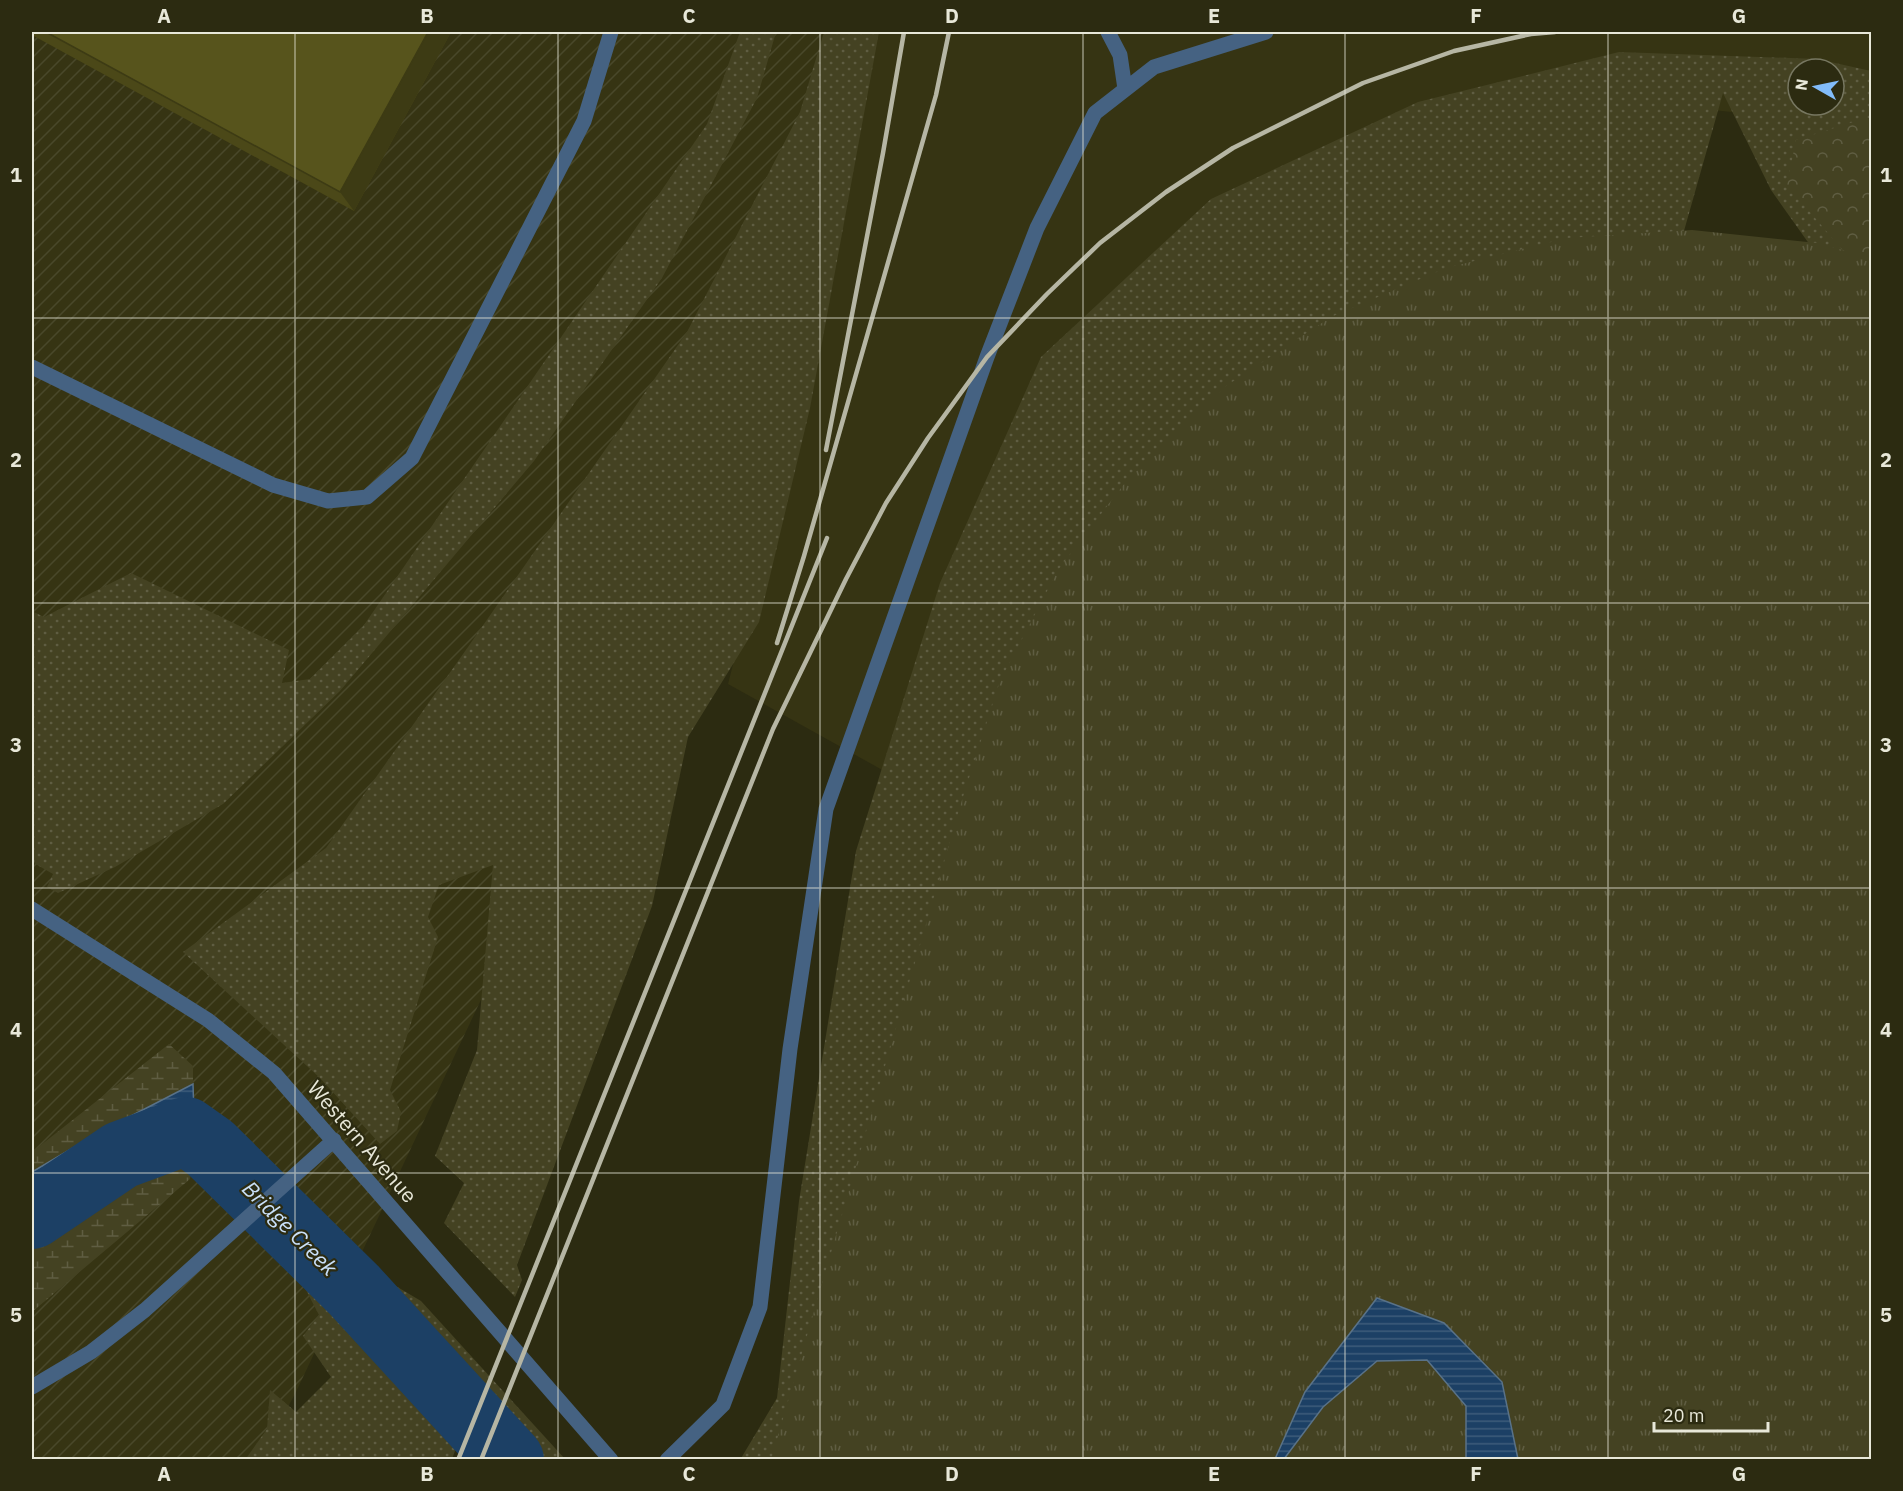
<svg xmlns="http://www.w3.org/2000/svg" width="1903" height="1491" font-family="'IBM Plex Sans',sans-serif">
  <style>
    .built { fill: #363413; fill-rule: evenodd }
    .industrial { fill: url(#industrial-furrows) }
    .grass { fill: url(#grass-dots); fill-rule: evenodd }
    .forest { fill: url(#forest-crowns) }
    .wetland { fill: url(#wetland-marsh) }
    .park { fill: url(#park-tufts) }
    .water { fill: url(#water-rules); stroke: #597288; stroke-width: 1.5 }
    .pier { fill: #2c2b11 }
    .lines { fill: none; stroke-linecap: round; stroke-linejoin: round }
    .river { stroke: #1c4065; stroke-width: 68 }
    .minor { stroke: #456282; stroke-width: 15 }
    .rail { stroke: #b6b6a4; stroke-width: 4.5 }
    .wall { fill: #4b4818 }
    .shaded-wall { fill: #3d3b14 }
    .building { fill: #57541c; stroke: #3d3b14; stroke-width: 1.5 }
    .grid { fill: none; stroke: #e8e8d9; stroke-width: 1.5; stroke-opacity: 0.55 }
    .labels { text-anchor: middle; stroke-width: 4.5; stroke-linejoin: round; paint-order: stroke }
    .street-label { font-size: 21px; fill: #e8e8d9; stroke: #2c2b11 }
    .water-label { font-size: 22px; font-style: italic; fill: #c9e0f9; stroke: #2c2b11 }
    .neatline { fill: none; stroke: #e8e8d9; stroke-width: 2 }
    .grid-label { font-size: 20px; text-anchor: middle; font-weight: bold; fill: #e8e8d9 }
  </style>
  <defs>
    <pattern id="industrial-furrows" width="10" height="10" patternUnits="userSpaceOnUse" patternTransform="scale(1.5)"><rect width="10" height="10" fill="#363413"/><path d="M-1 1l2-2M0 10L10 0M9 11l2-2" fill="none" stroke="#49482a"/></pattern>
    <pattern id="grass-dots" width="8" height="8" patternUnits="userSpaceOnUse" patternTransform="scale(1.5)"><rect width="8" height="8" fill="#444222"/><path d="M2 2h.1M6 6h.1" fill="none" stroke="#5f5d42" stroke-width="1.8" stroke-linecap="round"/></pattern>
    <pattern id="forest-crowns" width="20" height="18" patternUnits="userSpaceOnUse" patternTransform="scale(1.5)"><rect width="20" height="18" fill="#444222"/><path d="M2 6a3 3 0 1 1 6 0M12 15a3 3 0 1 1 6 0" fill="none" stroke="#5f5d42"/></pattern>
    <pattern id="wetland-marsh" width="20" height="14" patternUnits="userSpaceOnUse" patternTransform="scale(1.5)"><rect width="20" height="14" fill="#444222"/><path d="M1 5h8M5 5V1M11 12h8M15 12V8" fill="none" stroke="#5f5d42"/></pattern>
    <pattern id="park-tufts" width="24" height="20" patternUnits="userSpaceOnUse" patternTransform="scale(1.5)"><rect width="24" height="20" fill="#444222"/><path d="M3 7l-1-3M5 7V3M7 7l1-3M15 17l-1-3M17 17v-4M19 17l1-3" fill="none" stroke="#5f5d42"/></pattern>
    <pattern id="water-rules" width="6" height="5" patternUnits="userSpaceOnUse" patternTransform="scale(1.5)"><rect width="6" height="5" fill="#1c4065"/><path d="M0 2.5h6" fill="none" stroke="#3d5c7a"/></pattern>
  </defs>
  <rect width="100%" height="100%" fill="#2c2b11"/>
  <path class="built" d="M870,32H1871V127L1611,99L974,624L938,801L728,684L812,353ZM1798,69H1834V105H1798Z"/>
  <path class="industrial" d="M32,32H849L636,671L295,1394L259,1459H32Z"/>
  <path class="grass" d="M740,32H776L757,98L662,278L534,461L340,691L223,804L115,867L58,893L47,887L53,874L32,862V611L44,617L131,573L289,650L282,683L310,679L362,628L707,124Z
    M824,32H879L810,408L759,622L688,737L652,906L517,1265L522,1280L515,1297L444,1223L464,1183L435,1156L477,1050L493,865L439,885L428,917L438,937L390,1090L401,1112L397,1131L380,1144L320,1078L183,952L326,848L468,647L687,332L800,112Z
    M1619,52L1817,59L1871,71V307L1844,293L1771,190L1723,93L1641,383L1012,819L1022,1459L740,1460L777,1398L799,1201L856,851L940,583L1041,357L1211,199L1418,102ZM1798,69H1834V105H1798Z
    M293,1265L307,1268L459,1440L452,1459L245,1460L267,1429L270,1390L296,1412L331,1377L303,1336L319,1315Z
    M373,1279L394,1285L421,1301L565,1459H528Z"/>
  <path class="forest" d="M1866,118H1871V281L1867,279L1787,185L1796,140Z"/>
  <path class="wetland" d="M169,1044L193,1066V1084L100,1132L32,1172V1152Z
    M195,1149L190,1179L32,1312V1242Z"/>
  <path class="park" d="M1692,230L1817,243L1871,258V1459L771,1460L962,800L1000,681L1058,570L1134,471L1226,386L1331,317L1446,268L1567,238Z"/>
  <path class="water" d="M193,1084L195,1149L32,1242V1172L100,1132Z
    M307,1268L373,1279L528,1459H473L459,1440Z
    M1377,1298L1444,1323L1502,1382L1518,1459H1466V1406L1427,1360L1377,1361L1323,1407L1284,1459H1275L1305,1392Z"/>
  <path class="pier" d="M477,1395L507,1430L495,1459L470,1460L458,1443Z"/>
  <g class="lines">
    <path class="river" d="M32,1215L121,1155L186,1131L210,1148L354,1290L510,1460"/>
    <path class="minor" d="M1108,32L1120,55L1125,89
      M32,367L273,485L328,501L367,497L412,458L584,121L611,32
      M32,909L208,1020L274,1073L611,1460
      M32,1387L91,1352L145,1310L334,1140
      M667,1460L723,1405L760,1307L790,1049L826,809L987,357L1037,228L1095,113L1154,67L1266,32"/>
    <path class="rail" d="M826,450L883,153L904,32
      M777,643L804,556L936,95L949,32
      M458,1460L827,538
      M481,1460L773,729L846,579L886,503L928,438L987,357L1047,294L1100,243L1166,192L1233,148L1363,83L1454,51L1531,34L1555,32"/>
  </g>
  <path class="wall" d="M32,32H451L354,211L32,35Z"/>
  <path class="shaded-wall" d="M428,32H451L354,211L340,192Z"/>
  <path class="building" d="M46,32H428L340,192Z"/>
  <path class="grid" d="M295,32V1460M558,32V1460M820,32V1460M1083,32V1460M1345,32V1460M1608,32V1460M32,318H1872M32,603H1872M32,888H1872M32,1173H1872"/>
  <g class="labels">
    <g class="street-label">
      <text transform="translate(362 1142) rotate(49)" y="7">Western Avenue</text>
    </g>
    <g class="water-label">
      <text transform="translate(290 1228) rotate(45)" y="8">Bridge Creek</text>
    </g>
  </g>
  <rect width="1903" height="1491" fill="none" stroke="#2c2b11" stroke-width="66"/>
  <g transform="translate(1816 87) rotate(279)"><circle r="28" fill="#2c2b11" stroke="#777761" stroke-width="1.5"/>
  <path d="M0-4.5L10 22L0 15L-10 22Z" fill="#82bcfa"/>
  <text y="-9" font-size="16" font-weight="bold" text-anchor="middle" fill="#e8e8d9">N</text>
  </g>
  <path d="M1654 1422v9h114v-9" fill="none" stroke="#e8e8d9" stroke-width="3"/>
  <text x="1663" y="1422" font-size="18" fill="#e8e8d9" stroke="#2c2b11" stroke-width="4.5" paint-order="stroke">20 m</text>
  <rect x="33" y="33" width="1837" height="1425" class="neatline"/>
  <g class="grid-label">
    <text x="164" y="23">A</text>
    <text x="427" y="23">B</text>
    <text x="689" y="23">C</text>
    <text x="952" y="23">D</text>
    <text x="1214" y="23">E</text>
    <text x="1476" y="23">F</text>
    <text x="1739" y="23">G</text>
    <text x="16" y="182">1</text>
    <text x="1886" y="182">1</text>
    <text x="16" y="467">2</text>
    <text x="1886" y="467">2</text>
    <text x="16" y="752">3</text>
    <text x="1886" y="752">3</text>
    <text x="16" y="1037">4</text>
    <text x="1886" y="1037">4</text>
    <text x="16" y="1322">5</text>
    <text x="1886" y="1322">5</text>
    <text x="164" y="1481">A</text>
    <text x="427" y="1481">B</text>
    <text x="689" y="1481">C</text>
    <text x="952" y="1481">D</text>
    <text x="1214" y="1481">E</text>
    <text x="1476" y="1481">F</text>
    <text x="1739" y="1481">G</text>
  </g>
</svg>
